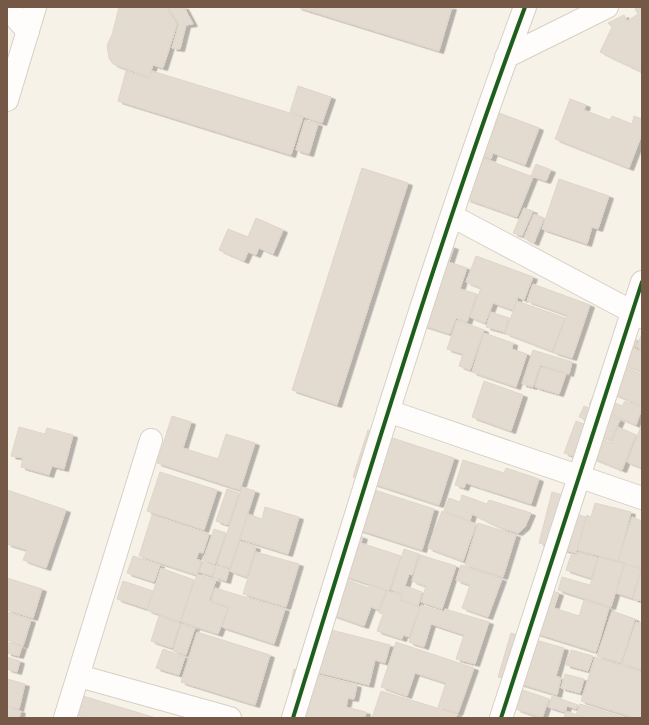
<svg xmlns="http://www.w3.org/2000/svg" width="649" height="725" font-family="Ubuntu,sans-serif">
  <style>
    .building { fill: #e3dad0; stroke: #e0d5ca; filter: url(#shadow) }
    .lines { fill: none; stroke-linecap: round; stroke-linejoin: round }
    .street-casing { stroke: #d8cfc6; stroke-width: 24 }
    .secondary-casing { stroke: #d8cec4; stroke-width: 24 }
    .street { stroke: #fefdfc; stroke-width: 22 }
    .secondary { stroke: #fefdfc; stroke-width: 22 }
    .cycleway-casing { stroke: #fff7e9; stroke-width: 6 }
    .cycleway { stroke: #1b5e20; stroke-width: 4 }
  </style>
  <defs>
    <filter id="shadow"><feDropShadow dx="4.5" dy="2.5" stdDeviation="0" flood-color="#0004"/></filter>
  </defs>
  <rect width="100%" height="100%" fill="#f7f2e8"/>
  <path class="building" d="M119,7H166L177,24L163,68L153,65L149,77L118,66L113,64L109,58L107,45L112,35Z
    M167,7H184L193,24L186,25L180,49L172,48L179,24Z
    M297,7H452L439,51Z
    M640,7H642V72L600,52L612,27L608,23L624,15L627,21L638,14L635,9Z
    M126,71L149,79L152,71L303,117L291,155L118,101Z
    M298,86L331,97L322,123L290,112Z
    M570,99L586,105L584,110L610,120L612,116L632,124L634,116L642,119V134L629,168L555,139Z
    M478,105L539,128L525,165L493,153L491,159L462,149Z
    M305,120L318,124L309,154L296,150Z
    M482,158L533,177L517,217L466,199Z
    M536,164L551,170L546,181L531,176Z
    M362,168L408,183L337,405L292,390Z
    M559,179L609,196L598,229L592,227L587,244L542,229Z
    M524,208L533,211L522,236L513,233Z
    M534,214L544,218L534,243L524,238Z
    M256,218L283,230L273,254L259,248L256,255L248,252L244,261L219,250L228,229L248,237Z
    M438,242L454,247L449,262L467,268L460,289L477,294L467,322L456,318L450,334L413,322Z
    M476,256L533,277L524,300L518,297L513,310L493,303L485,323L470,317L481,288L466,282Z
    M533,284L590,305L572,358L553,352L567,315L527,301Z
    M517,301L565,318L552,351L505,333Z
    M491,312L509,318L504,332L486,327Z
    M457,320L484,330L470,370L459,366L463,354L447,349Z
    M618,332L637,340L634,348L642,352V372L607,357Z
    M484,333L513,343L512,349L527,354L516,387L472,372Z
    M642,334V349L636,347Z
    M533,350L572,362L569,374L540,365L533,387L522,384Z
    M611,361L642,375V406L600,388Z
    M541,367L566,374L559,394L535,387Z
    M484,381L523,395L511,431L472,417Z
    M594,394L622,406L625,401L642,408L636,425L589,405Z
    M584,406L620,420L611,440L589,431L592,422L579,417Z
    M172,416L191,422L183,448L218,459L226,434L255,443L240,490L157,463Z
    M576,421L589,426L576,457L564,453Z
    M642,424V468L627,462Z
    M19,427L45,434L47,428L73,435L64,469L52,466L49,475L21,467L23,458L11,456Z
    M618,427L636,435L622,470L580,453L588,433L611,443Z
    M368,430L454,458L439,505L353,477Z
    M463,460L504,473L506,468L539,479L531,504L466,483L464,488L455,485Z
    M160,472L217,490L204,530L147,511Z
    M359,485L434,509L422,550L347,526Z
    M242,487L255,491L230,568L217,564Z
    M227,489L239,493L228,525L216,521Z
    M7,490L66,510L46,568L23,560L27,550L7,544Z
    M552,492L577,499L573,513L586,517L576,553L539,543Z
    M462,495L487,504L489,500L531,513L525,527L518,533L501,528L472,514L470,521L444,511L449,498L460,502Z
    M595,503L631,512L618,561L577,550L587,515L591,517Z
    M265,507L299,517L288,554L240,539L248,514L262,519Z
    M442,511L476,524L463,561L428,548Z
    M152,515L209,534L203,553L199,552L196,559L201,561L197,575L139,556Z
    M632,517L642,521V569L618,561Z
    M478,523L516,535L503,577L465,565Z
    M214,529L226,533L215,564L203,560Z
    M341,529L363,537L361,543L401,556L389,591L327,570Z
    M240,541L256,547L247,577L230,571Z
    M404,549L419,554L412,575L409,574L405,586L422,592L418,606L401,600L403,594L391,590Z
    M256,552L299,564L286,607L243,594Z
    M578,552L598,558L591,578L566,570L571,555L576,556Z
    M420,555L456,566L442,609L421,602L426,586L412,581Z
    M133,556L160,565L154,582L127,573Z
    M599,557L624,564L611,607L558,590L562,577L590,585Z
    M203,561L215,566L212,576L199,572Z
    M625,564L641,569L632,598L616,593Z
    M216,565L229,570L226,581L213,577Z
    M461,565L502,579L488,617L462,608L470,585L456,580Z
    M161,568L194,580L180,622L147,610Z
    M641,570L642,571V601L633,599Z
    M197,574L216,580L209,601L228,608L218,634L181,622Z
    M331,574L369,588L370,585L386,591L379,610L371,607L364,626L318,610Z
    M7,578L42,589L33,618L7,610Z
    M123,581L153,591L147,609L117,599Z
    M532,585L559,593L554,608L579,616L584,600L609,608L596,652L519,628Z
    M215,588L285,609L274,644L222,627L229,607L211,601Z
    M387,591L402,595L400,600L420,607L409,637L403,635L402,639L377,631L383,614L379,613Z
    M421,605L444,612L445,609L489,622L475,664L456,659L464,635L431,624L424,647L409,642Z
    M612,611L635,619L621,663L597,656Z
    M7,612L31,620L23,646L7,640Z
    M159,616L180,623L172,648L151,641Z
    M636,622L642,624V670L622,664Z
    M181,624L195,628L186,655L173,651Z
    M312,625L390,645L385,663L375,660L369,685L312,671Z
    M197,632L270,655L255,705L181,682Z
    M511,633L564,648L556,676L561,678L557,695L498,677Z
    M7,642L22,647L19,656L7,653Z
    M396,642L474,668L458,713L438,707L446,683L415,673L407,696L381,687Z
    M163,649L185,657L179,675L156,668Z
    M571,650L593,656L588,671L566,665Z
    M7,657L20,661L17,672L7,669Z
    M595,657L642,672V718H635L581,701Z
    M294,669L357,685L354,699L348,698L346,707L366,712L365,718H297L295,684L291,683Z
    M565,674L584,679L580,693L561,688Z
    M7,679L25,684L19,709L7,706Z
    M523,690L549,699L542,718L516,709Z
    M381,691L457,714L456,718H372Z
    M83,696L156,718H85L77,715Z
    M552,696L578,705L576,709L567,706L565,712L548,707Z
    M580,704L623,717L587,718L576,715Z
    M7,707L21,711L19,718L7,717Z
    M566,711L584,718H564Z"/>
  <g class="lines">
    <g class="street-casing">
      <path id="street" d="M7,8L28,31
        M506,57L607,7
        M452,216L642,317
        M388,411L642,498
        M79,676L230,718
        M65,718L151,440
        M293,718C367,480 438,241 525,7
        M501,718L642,282"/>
    </g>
    <g class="secondary-casing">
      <path id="secondary" d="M7,100L35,7"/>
    </g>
    <use href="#street" class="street"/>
    <use href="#secondary" class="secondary"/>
    <g class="cycleway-casing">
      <path id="cycleway" d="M293,718C367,480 438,241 525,7
        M501,718L642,282"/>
    </g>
    <use href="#cycleway" class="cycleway"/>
  </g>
  <rect width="649" height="725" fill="none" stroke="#765847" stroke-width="16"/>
</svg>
